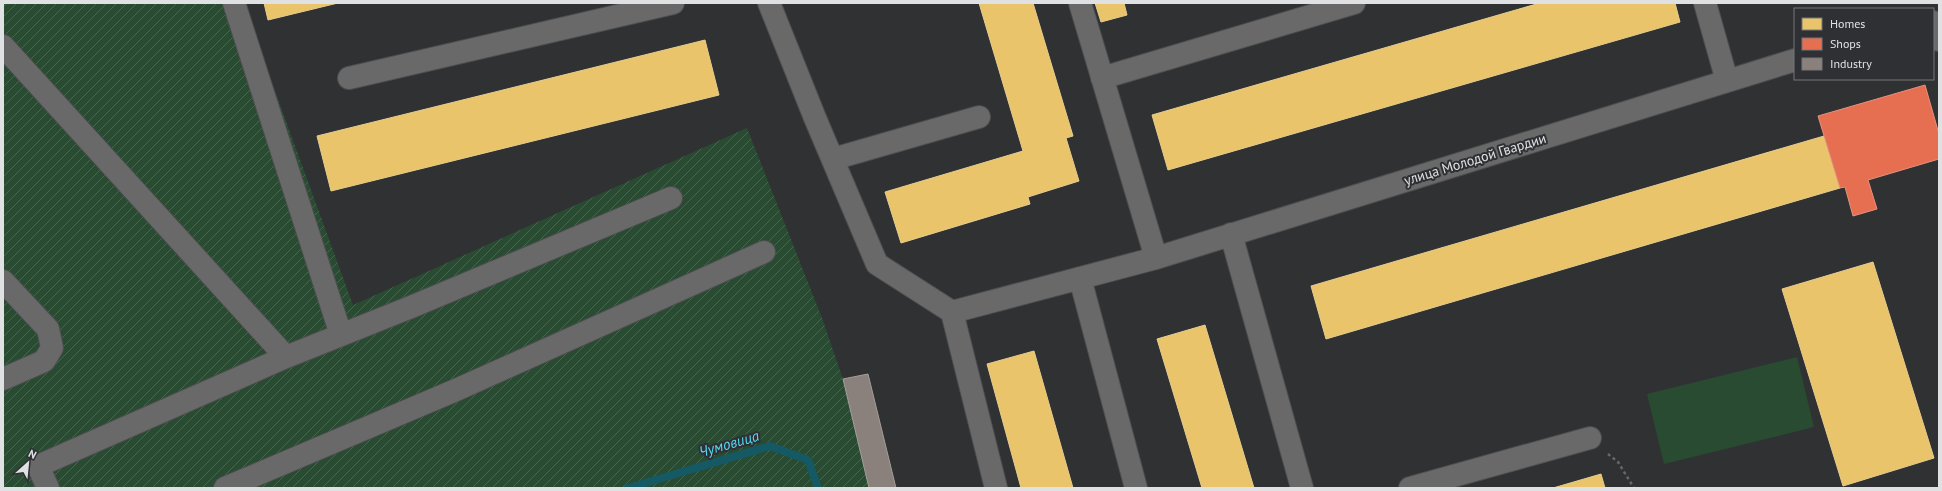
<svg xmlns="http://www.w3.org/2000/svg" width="1942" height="491" font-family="'PT Sans',sans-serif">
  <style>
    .green { fill: #294b32 }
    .garden { fill: url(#garden-furrows) }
    .homes { fill: #e9c46a; stroke: #e6cd8e }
    .shops { fill: #e76f51; stroke: #e5917d }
    .industry { fill: #8a817c; stroke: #a49e9b }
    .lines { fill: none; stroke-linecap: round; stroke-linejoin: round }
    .stream { stroke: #145964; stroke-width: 8 }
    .minor-casing { stroke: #4d4e4f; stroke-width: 24 }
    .path { stroke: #676769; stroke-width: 2.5; stroke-dasharray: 3 3; stroke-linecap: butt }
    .minor { stroke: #69696a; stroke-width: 22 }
    .labels { text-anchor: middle; stroke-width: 4; stroke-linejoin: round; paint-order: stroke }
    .street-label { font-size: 14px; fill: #e0e1e3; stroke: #2f3034 }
    .water-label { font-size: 15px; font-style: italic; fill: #53daf1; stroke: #2f3034 }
  </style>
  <defs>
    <pattern id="garden-furrows" width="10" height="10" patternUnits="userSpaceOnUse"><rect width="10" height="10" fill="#294b32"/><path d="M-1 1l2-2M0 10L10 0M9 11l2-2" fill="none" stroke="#486550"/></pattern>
  </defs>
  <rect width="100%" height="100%" fill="#303133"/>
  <path class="green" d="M1797,357L1814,427L1664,464L1647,394Z"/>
  <path class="garden" d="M3,3H243L353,305L747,128L822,318L843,379L869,488H3Z"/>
  <path class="homes" d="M264,3H338L268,20Z
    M979,3H1033L1073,136L1066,138L1079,181L1028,197L1030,204L901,243L885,192L1023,151Z
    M1095,3H1124L1127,15L1101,22Z
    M1540,3H1675L1680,22L1168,170L1152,115Z
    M705,40L719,95L331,191L317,136Z
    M1824,136L1840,188L1326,339L1311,286Z
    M1873,262L1934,458L1843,486L1782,289Z
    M1205,325L1254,488H1202L1157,339Z
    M1034,351L1073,488H1021L987,364Z
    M1601,474L1605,488H1553Z"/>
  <path class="shops" d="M1925,85L1939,134V159L1868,180L1877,209L1853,216L1845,187L1840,188L1818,116Z"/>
  <path class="industry" d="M868,374L896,488H869L843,379Z"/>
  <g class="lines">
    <path class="stream" d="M628,488L770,446L808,460L818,488"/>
    <g class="minor-casing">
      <path id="minor" d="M234,3L341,335
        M769,3L815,118L877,264L952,312L996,488
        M1080,3L1156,258
        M1705,3L1727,81
        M1933,22L1939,40
        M3,46L286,357L411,307L671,198
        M349,78L673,3
        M1102,78L1354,3
        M833,159L979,117
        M1231,234L1302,488
        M1080,278L1136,488
        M3,281L48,329L52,348L44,361L3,379
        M952,312L1156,258L1795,60
        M48,488L38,466L286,357
        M225,488L456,390L764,252
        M1410,488L1590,438"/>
    </g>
    <path class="path" d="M1608,454L1618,462L1634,488"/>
    <use href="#minor" class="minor"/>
  </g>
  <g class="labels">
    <g class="street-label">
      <text transform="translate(1475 159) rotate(-17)" y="5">улица Молодой Гвардии</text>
    </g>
    <g class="water-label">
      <text transform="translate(729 444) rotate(-16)" y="5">Чумовица</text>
    </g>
  </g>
  <rect width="1942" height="491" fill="none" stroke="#e0e1e3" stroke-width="8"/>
  <rect x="1794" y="8" width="140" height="72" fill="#2f3034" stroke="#76777a"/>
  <rect x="1802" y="18" width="20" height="12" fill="#e9c46a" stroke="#76777a"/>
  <text x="1830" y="28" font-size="12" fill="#e0e1e3">Homes</text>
  <rect x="1802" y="38" width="20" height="12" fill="#e76f51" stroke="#76777a"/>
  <text x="1830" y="48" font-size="12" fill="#e0e1e3">Shops</text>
  <rect x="1802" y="58" width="20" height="12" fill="#8a817c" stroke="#76777a"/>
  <text x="1830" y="68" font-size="12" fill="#e0e1e3">Industry</text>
  <g transform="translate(28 463) rotate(27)" stroke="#2f3034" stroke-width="3" paint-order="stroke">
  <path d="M0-3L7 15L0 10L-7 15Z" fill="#e0e1e3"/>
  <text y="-6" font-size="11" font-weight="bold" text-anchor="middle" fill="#e0e1e3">N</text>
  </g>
</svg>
